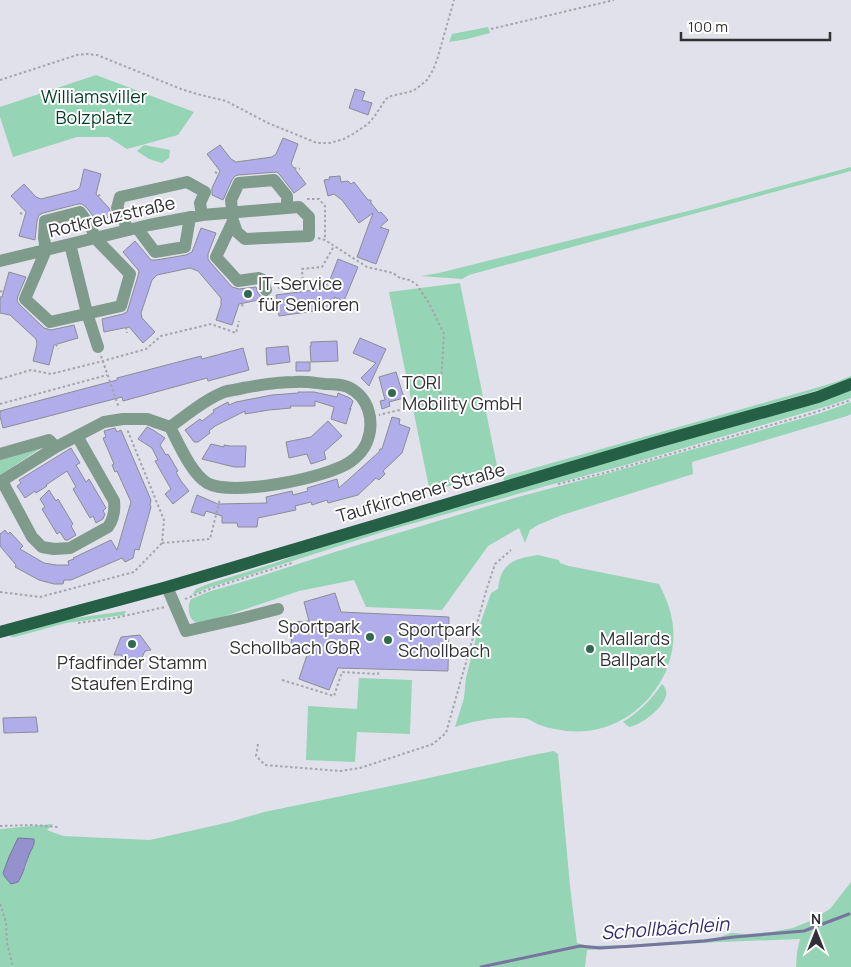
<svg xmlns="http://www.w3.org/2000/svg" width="851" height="967" font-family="Manrope,sans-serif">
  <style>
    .green { fill: #95d4b4; fill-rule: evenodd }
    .water { fill: #9591cd; stroke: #77749f }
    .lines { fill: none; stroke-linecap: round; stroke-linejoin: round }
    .stream { stroke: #77749f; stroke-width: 3 }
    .building { fill: #b0adea; stroke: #8c8c95 }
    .path { stroke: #a4a4ac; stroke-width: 2; stroke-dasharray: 2.5 2.5; stroke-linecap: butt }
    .minor { stroke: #7e9b8b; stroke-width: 12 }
    .major { stroke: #255f46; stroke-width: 12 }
    .poi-dot { fill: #326950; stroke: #fff; stroke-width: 2 }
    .labels { text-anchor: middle; stroke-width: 4; stroke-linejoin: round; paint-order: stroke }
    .park-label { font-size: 18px; fill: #003d27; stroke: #fff }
    .street-label { font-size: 18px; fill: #313135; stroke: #fff }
    .poi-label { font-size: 18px; fill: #313135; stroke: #fff; text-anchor: start }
    .water-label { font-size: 19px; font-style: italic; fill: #372b72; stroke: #fff }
  </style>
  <rect width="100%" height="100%" fill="#e1e1eb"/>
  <path class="green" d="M488,27L490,33L467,39L449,42L452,34Z
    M96,75L194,112L178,135L127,149L108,137H77L13,157L0,117V107Z
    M144,145L170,150L169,158L162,163L149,159L137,151Z
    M851,167V171L469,275L462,279L421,276L439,273L696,209Z
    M460,283L498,471L430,492L389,292Z
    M851,376V378L822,389L504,481L503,477L802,392L836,382Z
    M851,390V398L831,405L626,465L546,486L386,531L208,588L192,595L196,589L208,584L275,563L326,544Z
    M851,402V414L847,416L692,462L693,474L562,515L538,525L530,530L525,543L519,528L488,546L442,610L366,607L354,580L299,591L210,621C207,621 200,624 197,623C188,620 187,606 191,599L211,591L242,582L338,551L518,497L609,473L821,413Z
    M41,448L0,475V460Z
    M538,555L559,560L560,563L569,566L659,584C674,613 679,639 666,671C647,714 602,740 555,729C550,728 545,727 540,725C534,723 529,718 523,718C501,716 476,720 455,727L464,698L466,678L478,630L491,593L498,589C501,562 514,559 538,555Z
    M126,611L124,615L66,623L15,637H11L10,635L68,619Z
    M359,678L412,680L410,734L357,732L355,762L306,760L308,706L357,709Z
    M662,684C665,687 667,691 666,695C664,708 641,725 629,727L623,722C639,712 651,700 662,684Z
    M554,751L558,754L570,886L577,943L587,946L627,945L706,939L720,937L731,933L746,934L771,932L793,928L810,921L830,909L851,882V967H796L797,952L800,939L720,942L587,950L585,967H0V829L53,824L47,830L63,836L150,840L230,822L264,812L415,781L533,755ZM34,844L29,853L26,867L11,884L5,877L3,873Z"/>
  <path class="water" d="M18,838L34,839C35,846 31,849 29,855C25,865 24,872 18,882L11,884L5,877L3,873L9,857Z"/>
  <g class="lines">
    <path class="stream" d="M481,967L580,946L600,948L634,946L704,941L734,937L804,931L849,914"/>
  </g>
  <path class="building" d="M355,89L365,92L362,100L372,103L368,115L349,108Z
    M283,138L298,144L291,164L306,184L294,193L280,175L277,172L238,175L235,176L232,180L223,200L212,195V188L220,171L207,154L220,145L231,159L236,162L272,157L276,154Z
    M84,169L101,174L96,194L109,208L111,214L100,225L86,207L82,204H78L43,213L39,215L37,221L35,240L19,236L26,212L11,196L24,184L36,197L41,199L77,190L80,187Z
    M340,176L341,182L348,181L351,184L354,182L368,200H371V203L379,213L381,212L388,220L380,227L389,230L376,264L357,257L373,213L359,223L342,200L334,194L328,196L324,180L330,179L329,177Z
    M201,228L216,233L208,254V259L210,262L232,287L239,289L256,287L258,293L263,299L239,304L232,325L216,320L221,305V298L198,271L190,268L157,275L152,280L141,313L142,318L155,332L143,343L129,327L104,332L102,319L123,314L127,312L138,276L139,271L123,252L135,241L151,260H156L186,255L192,252Z
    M338,259L358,267L344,301L334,297L336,308L279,316L276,295L322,289L329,282Z
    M9,272L26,277L18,296L17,301L20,305L44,328L51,330L74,325L78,338L54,345L49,365L33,361L37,344L36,339L10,315L0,313V297H2Z
    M360,338L386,349L369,386L361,378L376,363L353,353Z
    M337,341L338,361L311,362L310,346H311V342Z
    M288,346L290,362L267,365L266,348Z
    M243,348L249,370L208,381L207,378L123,401L122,397L3,428L0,416V411L117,380V378L201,356L202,359Z
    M296,362H310V371H296Z
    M396,372L404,398L389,402L390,406L382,409L380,401L385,400L379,377Z
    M298,392H314L337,397L338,393L350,398L353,401L351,407L349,409L351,408L346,424L331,419L334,407L315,401V406H290L291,408L269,410L245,414V411L215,426L209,431L210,433L198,442H194L185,430L200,419L202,421L214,412L213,410L228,402L229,405L236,402L272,395L298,393Z
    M392,417L400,419L399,424L410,428L402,453L383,471L385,474L379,480L376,478L358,495L328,503L327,500L312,505L311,502L295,506L296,510L258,518L257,527H238L237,523H222V516L206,511L204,516L191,512L197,495L218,504L267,503L266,497L292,491L293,495L308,491L307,488L337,479L339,488L379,452L380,449H382Z
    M328,421L342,436L324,452L326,459L311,464L307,454L289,458L286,442L311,437Z
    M147,427L153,430L165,438L160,445L166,455L168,454L178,471L176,472L181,481L189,491L173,504L165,494L171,489L155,461L158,460L152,448L138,439Z
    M115,428L117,432L121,430L151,500L150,505L151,507L139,550L135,549L133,558L125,562L122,558L71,580H64L63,584H54L39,580L15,567L16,565L0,546V534L5,530L8,534L10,532L23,546L20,549L44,563L56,565H69L68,561L74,559L73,558L111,540L117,550L131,502L117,471L115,472L112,465L114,464L103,438L106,437L104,431Z
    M211,444L224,447V445L230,446H246L245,467H234L202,459Z
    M71,448L80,463L76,465L86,482L89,479L106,508L103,511L105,514L103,519L96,523L93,516L90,518L73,489L76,487L67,471L46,485L47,486L36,493L35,491L25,498L17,486L21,483L19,480Z
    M49,490L56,501L58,499L73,524L71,526L76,535L68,540H65L60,532L57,534L42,509L45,507L40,499Z
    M335,593L341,612L449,617L448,671L338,668L329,690L299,679L308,652H291L292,622L309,621L304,602Z
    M140,635L151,650L145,651L140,662L128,663L121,655H114L121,637Z
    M36,717L38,732L4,733L3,718Z"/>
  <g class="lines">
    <path class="path" d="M491,29L614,0
      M0,80L77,55L87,54L97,55L181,89L197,94L226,101L268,123L317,143H330L344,139L353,134L368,124L374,117L386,99L391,96L413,91L421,85L427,80L433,70L437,60L454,0
      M294,168L300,169
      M215,172L219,174
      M98,196L101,194
      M307,199H319L325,206V240
      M20,213L26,215
      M318,238L325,240L367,267L393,273L400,278L410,280L417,285L429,303L444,334L440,400L379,415
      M278,288L303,284L302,269L322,267L334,246
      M0,291L3,292
      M242,304L243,309
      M126,327L127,333
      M56,344L58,349
      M101,356L119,408
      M0,379L31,370L51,374L103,361L146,349L161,336L211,324L236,333L239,321
      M0,404L107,375
      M558,484L604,473L813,413L851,400
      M162,543L210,539L220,499
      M0,592L40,597L134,572L162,543L164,520L127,429
      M185,599L215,587L292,563
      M78,623L115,618L165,607
      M282,680L334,696L342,672L378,674L379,669
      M258,744L256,756L265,765L340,771L360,768L433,744L446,733L487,588L495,564L511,550
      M0,826L32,825L58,827
      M0,904L6,922L7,943L13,967"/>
    <path class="minor" d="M80,212L91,227L95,238L130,274L121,306L50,322L25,299L46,250L44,238L45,221Z
      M233,221L216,257L238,281L259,278L263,280L266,290
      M137,228L155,252L185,247L190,217
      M127,230L123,216L117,208L120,197L187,182L205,192L200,203L202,215
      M70,244L87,313L98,347
      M0,261L149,225L202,215L299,207L309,217V236L245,239L237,232L233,221L231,200L239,183L274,180L287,196V208
      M0,454L49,440L56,447
      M2,481L32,537L42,547L54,549L70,548L108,527C113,520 115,510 114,501L77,436
      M0,482L56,447L104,422L123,419H147L170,427C179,444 191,473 207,483C232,497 327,478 350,462C357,457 364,450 367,442C375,421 369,397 348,387C341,384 332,384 325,384C315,383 305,381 295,382C278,382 259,385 243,388C237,390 230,390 224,392C204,400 187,415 170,427
      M167,587L186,631L243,618L278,609"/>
    <path class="major" d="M0,632L167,587L657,442L818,397L851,384"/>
  </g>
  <g class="poi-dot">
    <circle cx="248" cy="294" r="5"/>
    <circle cx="392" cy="393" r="5"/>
    <circle cx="370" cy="637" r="5"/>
    <circle cx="388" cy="640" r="5"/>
    <circle cx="132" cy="644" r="5"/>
    <circle cx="590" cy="649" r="5"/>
  </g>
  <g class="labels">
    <g class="park-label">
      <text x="94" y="103">Williamsviller<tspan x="94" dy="21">Bolzplatz</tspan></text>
    </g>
    <g class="street-label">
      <text transform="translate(112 217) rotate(-13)" y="6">Rotkreuzstraße</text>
      <text transform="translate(421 493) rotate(-16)" y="6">Taufkirchener Straße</text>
    </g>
    <g class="poi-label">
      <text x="258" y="290">IT-Service<tspan x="258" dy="21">für Senioren</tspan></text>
      <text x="402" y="389">TORI<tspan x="402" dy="21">Mobility GmbH</tspan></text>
      <text x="360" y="633" text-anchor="end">Sportpark<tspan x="360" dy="21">Schollbach GbR</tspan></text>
      <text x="398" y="636">Sportpark<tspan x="398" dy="21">Schollbach</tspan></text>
      <text x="600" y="645">Mallards<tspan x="600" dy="21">Ballpark</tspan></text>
      <text x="132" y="669" text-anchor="middle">Pfadfinder Stamm<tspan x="132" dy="21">Staufen Erding</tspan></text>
    </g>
    <g class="water-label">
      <text transform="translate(665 928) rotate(-4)" y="7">Schollbächlein</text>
    </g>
  </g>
  <g transform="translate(816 932)" stroke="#ffffff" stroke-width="4" paint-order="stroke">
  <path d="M0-4L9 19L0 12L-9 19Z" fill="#313135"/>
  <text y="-8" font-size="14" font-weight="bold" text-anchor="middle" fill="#313135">N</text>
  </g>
  <path d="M681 32v8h149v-8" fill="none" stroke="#313135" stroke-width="2.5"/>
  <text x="688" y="32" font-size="15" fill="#313135" stroke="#ffffff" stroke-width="4" paint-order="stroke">100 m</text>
</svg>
